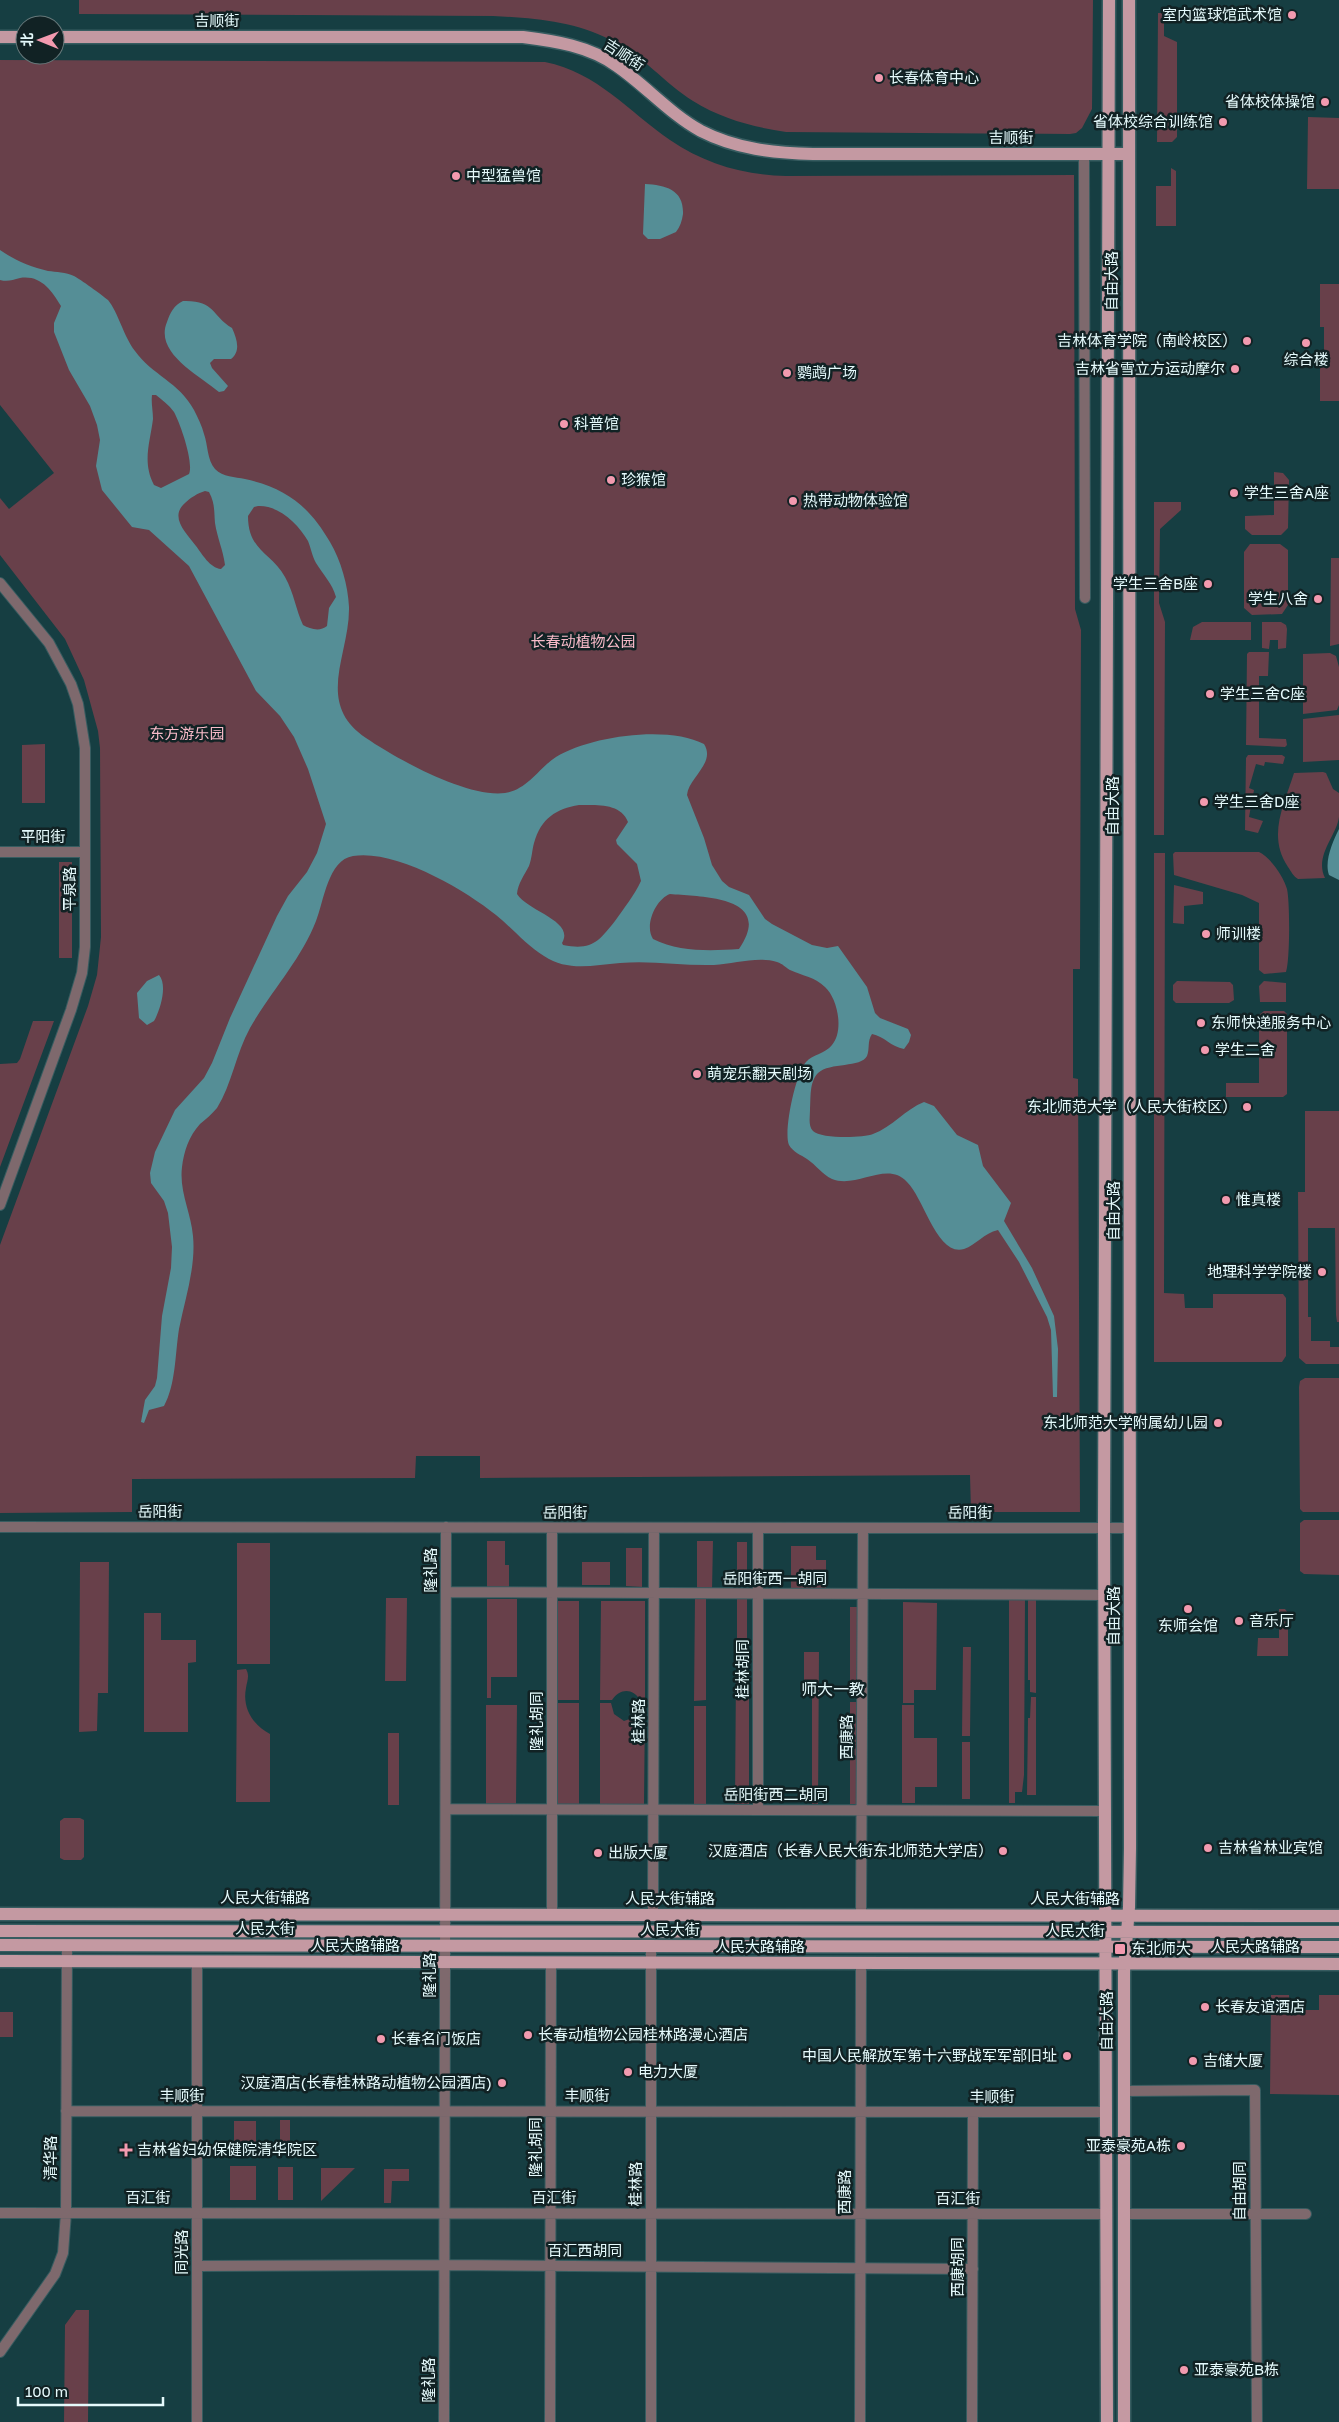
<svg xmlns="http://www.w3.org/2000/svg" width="1339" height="2422" font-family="'Golos Text','Noto Sans SC',sans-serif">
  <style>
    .green { fill: #68404a }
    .water { fill: #558e96; fill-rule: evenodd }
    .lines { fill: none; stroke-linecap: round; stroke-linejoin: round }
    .minor-casing { stroke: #375c60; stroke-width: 12 }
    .major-casing { stroke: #375c60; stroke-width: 15 }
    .minor { stroke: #7e696d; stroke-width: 10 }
    .major { stroke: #c499a2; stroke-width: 12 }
    .poi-dot { fill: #f29aaf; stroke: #112224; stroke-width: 2 }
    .labels { text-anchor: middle; stroke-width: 5; stroke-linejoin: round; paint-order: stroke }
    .poi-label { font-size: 15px; fill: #e5fafc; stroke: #112224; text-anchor: start }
    .street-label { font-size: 15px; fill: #e5fafc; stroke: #112224 }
    .park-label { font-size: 15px; fill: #f9bbc9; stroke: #112224 }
    .neighbourhood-label { font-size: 16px; fill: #e5fafc; stroke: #112224 }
  </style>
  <rect width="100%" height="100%" fill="#163e42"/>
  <path class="green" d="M79,0H1093L1092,109L1082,128L1076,133L1070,134L786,132C753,127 722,119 693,101C664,83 643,55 611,40C573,21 535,18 493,16L79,14Z
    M1158,13H1164V36L1177,42V137L1172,142H1157Z
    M0,60L545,62C598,73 628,111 670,140C705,164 744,175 786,176L1074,175L1075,609L1081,630L1080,969H1073V1078L1078,1079L1080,1512H971L970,1475L480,1478V1456H416L415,1478L132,1479V1512L0,1513V1245L88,1006L97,975L101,937L100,748L98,731L84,680L65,639L0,555V498L9,509L54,473L0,405Z
    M1308,117L1339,118V189H1307Z
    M1171,168L1176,171V226H1156V186H1171Z
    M1320,284H1339V401H1320V358H1324V327H1320Z
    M1274,472L1283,473L1289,480L1288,528L1281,535H1252L1245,529V516L1274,515Z
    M1154,502H1181V510L1160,529L1159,603L1165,622L1164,835H1154Z
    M1250,544H1280L1288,550V605L1282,614L1252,615L1244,608V552Z
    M1331,558H1339V644L1330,646Z
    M1202,622H1251V640H1190L1193,627Z
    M1262,622H1281L1286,625L1287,629L1286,648L1278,649V640H1270L1269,649L1262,648Z
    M1249,652H1269L1268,676H1259V738L1286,739L1287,745L1285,747L1246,745L1247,654Z
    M1303,654L1330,653L1336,656L1339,667V705L1337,710L1303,714Z
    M1339,715V760L1303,762V719Z
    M45,744V803H22V745Z
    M1248,755H1282L1285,757L1283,764L1265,762L1264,766L1256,764L1249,788L1254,790L1249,817L1263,821L1258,833L1245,830L1246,758Z
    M1323,772L1326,773L1333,789L1339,793C1339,801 1339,809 1339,817C1337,835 1314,856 1325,878L1298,879C1293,876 1291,871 1288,867C1267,836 1284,805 1294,773Z
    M1175,852H1259C1270,857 1284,877 1287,889C1290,902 1290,961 1286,972L1264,974L1259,970V903L1242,895L1174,875L1173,854Z
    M1154,853H1165L1164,1293L1184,1294L1185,1308H1213V1294H1283L1286,1298V1356L1282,1362H1154Z
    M59,862H72V958H59Z
    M1174,885L1203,892V904L1184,906V924L1173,923Z
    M1177,981L1230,982L1233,985L1234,1000L1229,1003H1176L1173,1000V985Z
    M1264,981L1286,983V1002H1260L1259,986Z
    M1264,1011H1284L1287,1014V1094L1283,1097H1226V1083H1259V1015Z
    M33,1021H54L0,1167V1064L17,1063L20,1059Z
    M1305,1111H1339V1322H1337L1336,1315L1335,1228H1308V1317H1311V1341H1330V1347H1339V1364H1306L1299,1358L1298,1192H1305Z
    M1305,1378H1339V1512H1303L1300,1509L1299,1387L1300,1381Z
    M1304,1520H1339V1575L1304,1574L1300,1571V1523Z
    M487,1541H505V1565H509V1587H487Z
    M697,1541H713L712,1590H697Z
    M737,1542H747V1586H737Z
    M237,1543H270V1664H237Z
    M791,1546H816V1560H826V1589H791Z
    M626,1548H642V1587L626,1586Z
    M80,1562H109L108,1693H98L97,1731L79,1732Z
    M582,1562H610V1585H582Z
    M695,1597H706V1700L694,1701Z
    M386,1598H407L406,1681H385Z
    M1009,1598H1025L1024,1775L1022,1792H1015V1803H1009Z
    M1028,1598H1036V1693L1030,1692V1680H1028Z
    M487,1599H517V1677H491V1698H487Z
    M737,1599H747V1647H737Z
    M558,1601H579V1700H558Z
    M601,1601H645V1700H640C633,1688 620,1688 612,1700H600Z
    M903,1602L937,1603L936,1690H914V1703H903Z
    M850,1607H858V1696H850Z
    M1279,1609H1285L1288,1613V1656H1257L1258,1638H1279Z
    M144,1613H161V1640H196V1662L188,1663V1732H144Z
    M963,1647H971L970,1736H962Z
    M804,1652H819L818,1804H812V1689L804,1688Z
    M246,1669C250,1676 247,1681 246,1688C242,1708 253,1725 270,1734V1802H236L237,1670Z
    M736,1672H749V1804H735Z
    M1031,1697H1036V1795H1027L1028,1718H1030Z
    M850,1702H858L857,1804H850Z
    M558,1703H579V1804H558Z
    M600,1703H611L614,1714L624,1721L638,1716L641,1703H645L644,1804H600Z
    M486,1705H517L516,1805H486Z
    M902,1705H914V1738H937V1787H915V1803H902Z
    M694,1706H706V1805H694Z
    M388,1733H399V1805H388Z
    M962,1742H970V1799H962Z
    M64,1818H80L84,1820V1857L81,1860H64L60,1858V1821Z
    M1271,1995H1289L1290,2010H1319V1995H1339V2095L1270,2094Z
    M0,2012H13V2037H0Z
    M280,2120H290V2151H280Z
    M234,2121H256V2151H234Z
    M230,2166H256V2200H230Z
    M278,2167H293V2200H278Z
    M321,2168H355L321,2201Z
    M384,2169H409V2181H392L391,2203H384Z
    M76,2310H89L88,2422H64L65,2325Z"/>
  <path class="water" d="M645,184C666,185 684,190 683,214C682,221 680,227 676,232L660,239H648L643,234Z
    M0,250C14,260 31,267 48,271C56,272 66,272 74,276C80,279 102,295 108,300C118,312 124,337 135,351C152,375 179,382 194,410C198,418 202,426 204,434C208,445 207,460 215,469C223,477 235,477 245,479C286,488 309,506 330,542C341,561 348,585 349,607C350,655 314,703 366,738C397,759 467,798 505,793C527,790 539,768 556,757C590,736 668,725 704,744C716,763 689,777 687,795L704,838L712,865L722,881L729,887L749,895L765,919L772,924L812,945L827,948L838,946L867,987L875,1013L880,1018L908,1029L911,1035L909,1042L904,1049C891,1047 884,1036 872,1034C867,1041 870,1049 867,1056C861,1068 830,1062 818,1073C809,1082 811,1098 810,1110C810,1117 808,1126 813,1131C821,1139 863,1138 873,1134C892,1127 906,1109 924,1102L934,1106L957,1135L978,1145L983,1166L1011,1203L1004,1221L1032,1268L1054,1316L1058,1349L1057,1397H1053L1051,1330L1047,1317L1019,1262L998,1230C984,1233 976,1245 964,1249C937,1257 924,1198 907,1182C887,1160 857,1189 832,1179C823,1175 816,1165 807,1159C801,1155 793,1152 789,1145C783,1132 796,1072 806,1062C813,1054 825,1054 832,1045C844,1031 838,999 825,987C815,977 803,976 790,970C785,967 783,964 777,962C758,956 734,964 714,965C683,966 651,960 620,963C593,965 568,972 544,956C526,945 512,928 496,915C464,889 395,849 353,856C328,860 324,901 316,921C301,960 271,991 250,1028C236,1053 232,1084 217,1108C212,1114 206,1119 200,1124C189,1136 184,1151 182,1167C179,1192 191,1212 193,1236C196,1267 185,1299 179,1329C175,1354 176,1384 164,1406L149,1410L144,1423L141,1422L145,1400L155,1386L157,1378L162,1316L171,1268L172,1247L168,1213L164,1201L151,1183L150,1173L155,1152L175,1110L204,1078L212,1063L230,1018L277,916L288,896L307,872L317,853L326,824L308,769L294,737L280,716L256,691L189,566L149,530L132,527L102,490L96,466L100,440L97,425L90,406L69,370L54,332V323L61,306C51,290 41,275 20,278C12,280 8,282 0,280ZM152,395H156C162,400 169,405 174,412C180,423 194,462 189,474L161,488L154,485C142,462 150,443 153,419C153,411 151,403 152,395ZM205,491L209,492C215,503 214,511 215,523C217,537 223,550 225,565L221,569C210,568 202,554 196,546C186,533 169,517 185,503C190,498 198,493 205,491ZM258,506C279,505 298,524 308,541C311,548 312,556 316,563C324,576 332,583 336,597L329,608L327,626C320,632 310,629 303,625C296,610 294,593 285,577C271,552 248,551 248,516L254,507ZM579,805C597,805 621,803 628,822L616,840L617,844L637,864L641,881C634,896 624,908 615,921C599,941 592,951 563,945L562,943C575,921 529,912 517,894C518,883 524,876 529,866C532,858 532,850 534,843C541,818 556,809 579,805ZM670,894C703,897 775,896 739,949C710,951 679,952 653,939C644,925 656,899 670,894Z
    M183,301C215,300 211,315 232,328C237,339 241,351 231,359H214L210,363L212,368L228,386L224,391L219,392C199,375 154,353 167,322C170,313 174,305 183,301Z
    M1339,829V880L1329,875C1324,861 1333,841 1339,829Z
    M159,975C168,985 160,1011 154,1021L147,1025L139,1018L137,993L147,981Z"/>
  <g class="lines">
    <g class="minor-casing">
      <path id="minor" d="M1084,154L1085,598
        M0,583L49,643L71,684L78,704L85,748V947L82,973L71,1010L0,1205
        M0,852H85
        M0,1527L1130,1528
        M446,1592L1104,1595
        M446,1809L1106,1811
        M758,1810V1528
        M552,1915V1528
        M653,1915L654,1528
        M861,1915L863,1528
        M651,1946V2422
        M1124,2091L1255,2090L1257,2422
        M66,2111L1107,2112
        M0,2213L1107,2214
        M1124,2214H1306
        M197,2266L445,2265L973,2269
        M0,2352L55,2274L63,2253L66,2213L67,1945
        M197,2422V1962
        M444,2422L446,1527
        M550,2422L551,1962
        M860,2422L861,1963
        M972,2422L973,2112"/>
    </g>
    <g class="major-casing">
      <path id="major" d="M0,37H25
        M55,37H523C555,41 589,46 617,66C646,86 670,114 701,131C736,149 774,153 813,154H1128
        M0,1914L1339,1916
        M0,1931L1339,1932
        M0,1945L1339,1947
        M0,1961L1339,1964
        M1107,2422L1104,1528L1109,0
        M1124,2422V1972L1129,1907L1130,1848L1129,0"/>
    </g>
    <use href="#minor" class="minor"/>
    <use href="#major" class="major"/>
  </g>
  <g class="poi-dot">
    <circle cx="1292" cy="15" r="5"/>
    <circle cx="879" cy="78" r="5"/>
    <circle cx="1325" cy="102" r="5"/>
    <circle cx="1223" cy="122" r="5"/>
    <circle cx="456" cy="176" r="5"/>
    <circle cx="1247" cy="341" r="5"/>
    <circle cx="1306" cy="343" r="5"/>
    <circle cx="1235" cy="369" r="5"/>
    <circle cx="787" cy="373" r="5"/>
    <circle cx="564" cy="424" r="5"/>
    <circle cx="611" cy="480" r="5"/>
    <circle cx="1234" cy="493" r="5"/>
    <circle cx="793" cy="501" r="5"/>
    <circle cx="1208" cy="584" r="5"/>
    <circle cx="1318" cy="599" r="5"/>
    <circle cx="1210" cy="694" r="5"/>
    <circle cx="1204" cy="802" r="5"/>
    <circle cx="1206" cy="934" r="5"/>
    <circle cx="1201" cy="1023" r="5"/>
    <circle cx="1205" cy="1050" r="5"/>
    <circle cx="697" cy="1074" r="5"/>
    <circle cx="1247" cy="1107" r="5"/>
    <circle cx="1226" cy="1200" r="5"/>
    <circle cx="1322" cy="1272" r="5"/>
    <circle cx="1218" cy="1423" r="5"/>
    <circle cx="1188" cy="1609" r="5"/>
    <circle cx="1239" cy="1621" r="5"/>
    <circle cx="1208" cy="1848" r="5"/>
    <circle cx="1003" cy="1851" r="5"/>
    <circle cx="598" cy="1853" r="5"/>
    <rect x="1114" y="1943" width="12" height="12" rx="2.5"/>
    <circle cx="1205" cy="2007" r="5"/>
    <circle cx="528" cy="2035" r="5"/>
    <circle cx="381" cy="2039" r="5"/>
    <circle cx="1067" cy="2056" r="5"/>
    <circle cx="1193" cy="2061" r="5"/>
    <circle cx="628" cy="2072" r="5"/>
    <circle cx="502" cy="2083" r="5"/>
    <circle cx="1181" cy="2146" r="5"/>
    <path d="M123.5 2142.5h5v5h5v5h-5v5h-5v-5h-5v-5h5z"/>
    <circle cx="1184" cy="2370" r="5"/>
  </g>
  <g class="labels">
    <g class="poi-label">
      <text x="1282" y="20" text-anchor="end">室内篮球馆武术馆</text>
      <text x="889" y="83">长春体育中心</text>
      <text x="1315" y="107" text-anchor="end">省体校体操馆</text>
      <text x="1213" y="127" text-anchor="end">省体校综合训练馆</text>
      <text x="466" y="181">中型猛兽馆</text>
      <text x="1237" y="346" text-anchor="end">吉林体育学院（南岭校区）</text>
      <text x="1306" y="365" text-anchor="middle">综合楼</text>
      <text x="1225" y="374" text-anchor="end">吉林省雪立方运动摩尔</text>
      <text x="797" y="378">鹦鹉广场</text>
      <text x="574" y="429">科普馆</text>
      <text x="621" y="485">珍猴馆</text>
      <text x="1244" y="498">学生三舍A座</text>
      <text x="803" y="506">热带动物体验馆</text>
      <text x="1198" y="589" text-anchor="end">学生三舍B座</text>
      <text x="1308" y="604" text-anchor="end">学生八舍</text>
      <text x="1220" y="699">学生三舍C座</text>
      <text x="1214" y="807">学生三舍D座</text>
      <text x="1216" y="939">师训楼</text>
      <text x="1211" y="1028">东师快递服务中心</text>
      <text x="1215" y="1055">学生二舍</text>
      <text x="707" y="1079">萌宠乐翻天剧场</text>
      <text x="1237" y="1112" text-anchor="end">东北师范大学（人民大街校区）</text>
      <text x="1236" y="1205">惟真楼</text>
      <text x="1312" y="1277" text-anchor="end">地理科学学院楼</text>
      <text x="1208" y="1428" text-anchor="end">东北师范大学附属幼儿园</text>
      <text x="1249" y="1626">音乐厅</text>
      <text x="1188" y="1631" text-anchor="middle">东师会馆</text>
      <text x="1218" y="1853">吉林省林业宾馆</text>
      <text x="993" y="1856" text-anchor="end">汉庭酒店（长春人民大街东北师范大学店）</text>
      <text x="608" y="1858">出版大厦</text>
      <text x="1131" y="1954">东北师大</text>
      <text x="1215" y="2012">长春友谊酒店</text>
      <text x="538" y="2040">长春动植物公园桂林路漫心酒店</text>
      <text x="391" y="2044">长春名门饭店</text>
      <text x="1057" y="2061" text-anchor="end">中国人民解放军第十六野战军军部旧址</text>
      <text x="1203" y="2066">吉储大厦</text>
      <text x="638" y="2077">电力大厦</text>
      <text x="492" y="2088" text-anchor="end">汉庭酒店(长春桂林路动植物公园酒店)</text>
      <text x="1171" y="2151" text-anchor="end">亚泰豪苑A栋</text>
      <text x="137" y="2155">吉林省妇幼保健院清华院区</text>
      <text x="1194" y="2375">亚泰豪苑B栋</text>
    </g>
    <g class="street-label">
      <text x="217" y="26">吉顺街</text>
      <text transform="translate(624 55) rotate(33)" y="5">吉顺街</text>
      <text x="1011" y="143">吉顺街</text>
      <text transform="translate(1112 281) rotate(-90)" y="5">自由大路</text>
      <text transform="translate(1113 806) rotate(-90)" y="5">自由大路</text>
      <text x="43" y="842">平阳街</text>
      <text transform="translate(70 889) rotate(-90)" y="5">平泉路</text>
      <text transform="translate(1114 1211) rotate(-90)" y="5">自由大路</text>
      <text x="160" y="1517">岳阳街</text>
      <text x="565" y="1518">岳阳街</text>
      <text x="970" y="1518">岳阳街</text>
      <text transform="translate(431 1570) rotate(-90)" y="5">隆礼路</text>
      <text x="775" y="1584">岳阳街西一胡同</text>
      <text transform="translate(1114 1616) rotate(-90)" y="5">自由大路</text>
      <text transform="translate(743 1669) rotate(-90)" y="5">桂林胡同</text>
      <text transform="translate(537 1721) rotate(-90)" y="5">隆礼胡同</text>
      <text transform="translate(639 1721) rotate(-90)" y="5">桂林路</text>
      <text transform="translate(847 1737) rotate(-90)" y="5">西康路</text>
      <text x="776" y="1800">岳阳街西二胡同</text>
      <text x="265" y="1903">人民大街辅路</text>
      <text x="670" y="1904">人民大街辅路</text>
      <text x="1075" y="1904">人民大街辅路</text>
      <text x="265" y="1934">人民大街</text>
      <text x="670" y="1935">人民大街</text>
      <text x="1075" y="1936">人民大街</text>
      <text x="355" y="1951">人民大路辅路</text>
      <text x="760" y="1952">人民大路辅路</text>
      <text x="1255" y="1952">人民大路辅路</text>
      <text transform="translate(430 1975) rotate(-90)" y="5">隆礼路</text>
      <text transform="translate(1107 2021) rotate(-90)" y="5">自由大路</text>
      <text x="182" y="2101">丰顺街</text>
      <text x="587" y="2101">丰顺街</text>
      <text x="992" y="2102">丰顺街</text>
      <text transform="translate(536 2147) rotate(-90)" y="5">隆礼胡同</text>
      <text transform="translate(51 2158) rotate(-90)" y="5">清华路</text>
      <text transform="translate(636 2184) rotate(-90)" y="5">桂林路</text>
      <text transform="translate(1240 2191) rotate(-90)" y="5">自由胡同</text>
      <text transform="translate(845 2192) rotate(-90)" y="5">西康路</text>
      <text x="148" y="2203">百汇街</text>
      <text x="554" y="2203">百汇街</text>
      <text x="958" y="2204">百汇街</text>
      <text x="585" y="2256">百汇西胡同</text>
      <text transform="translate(182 2252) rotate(-90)" y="5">同光路</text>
      <text transform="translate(958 2267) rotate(-90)" y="5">西康胡同</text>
      <text transform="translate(429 2380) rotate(-90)" y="5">隆礼路</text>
    </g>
    <g class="park-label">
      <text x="583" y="647">长春动植物公园</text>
      <text x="187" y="739">东方游乐园</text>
    </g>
    <g class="neighbourhood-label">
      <text x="833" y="1695">师大一教</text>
    </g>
  </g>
  <g transform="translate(40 40) rotate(271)"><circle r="24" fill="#112224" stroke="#66787a"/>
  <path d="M0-4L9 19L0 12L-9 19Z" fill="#f29aaf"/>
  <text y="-8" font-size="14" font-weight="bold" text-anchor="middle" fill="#e5fafc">北</text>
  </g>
  <path d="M18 2397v8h145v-8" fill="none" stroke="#e5fafc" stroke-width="2.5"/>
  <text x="25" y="2397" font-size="15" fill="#e5fafc" stroke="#112224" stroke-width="4" paint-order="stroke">100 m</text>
</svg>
